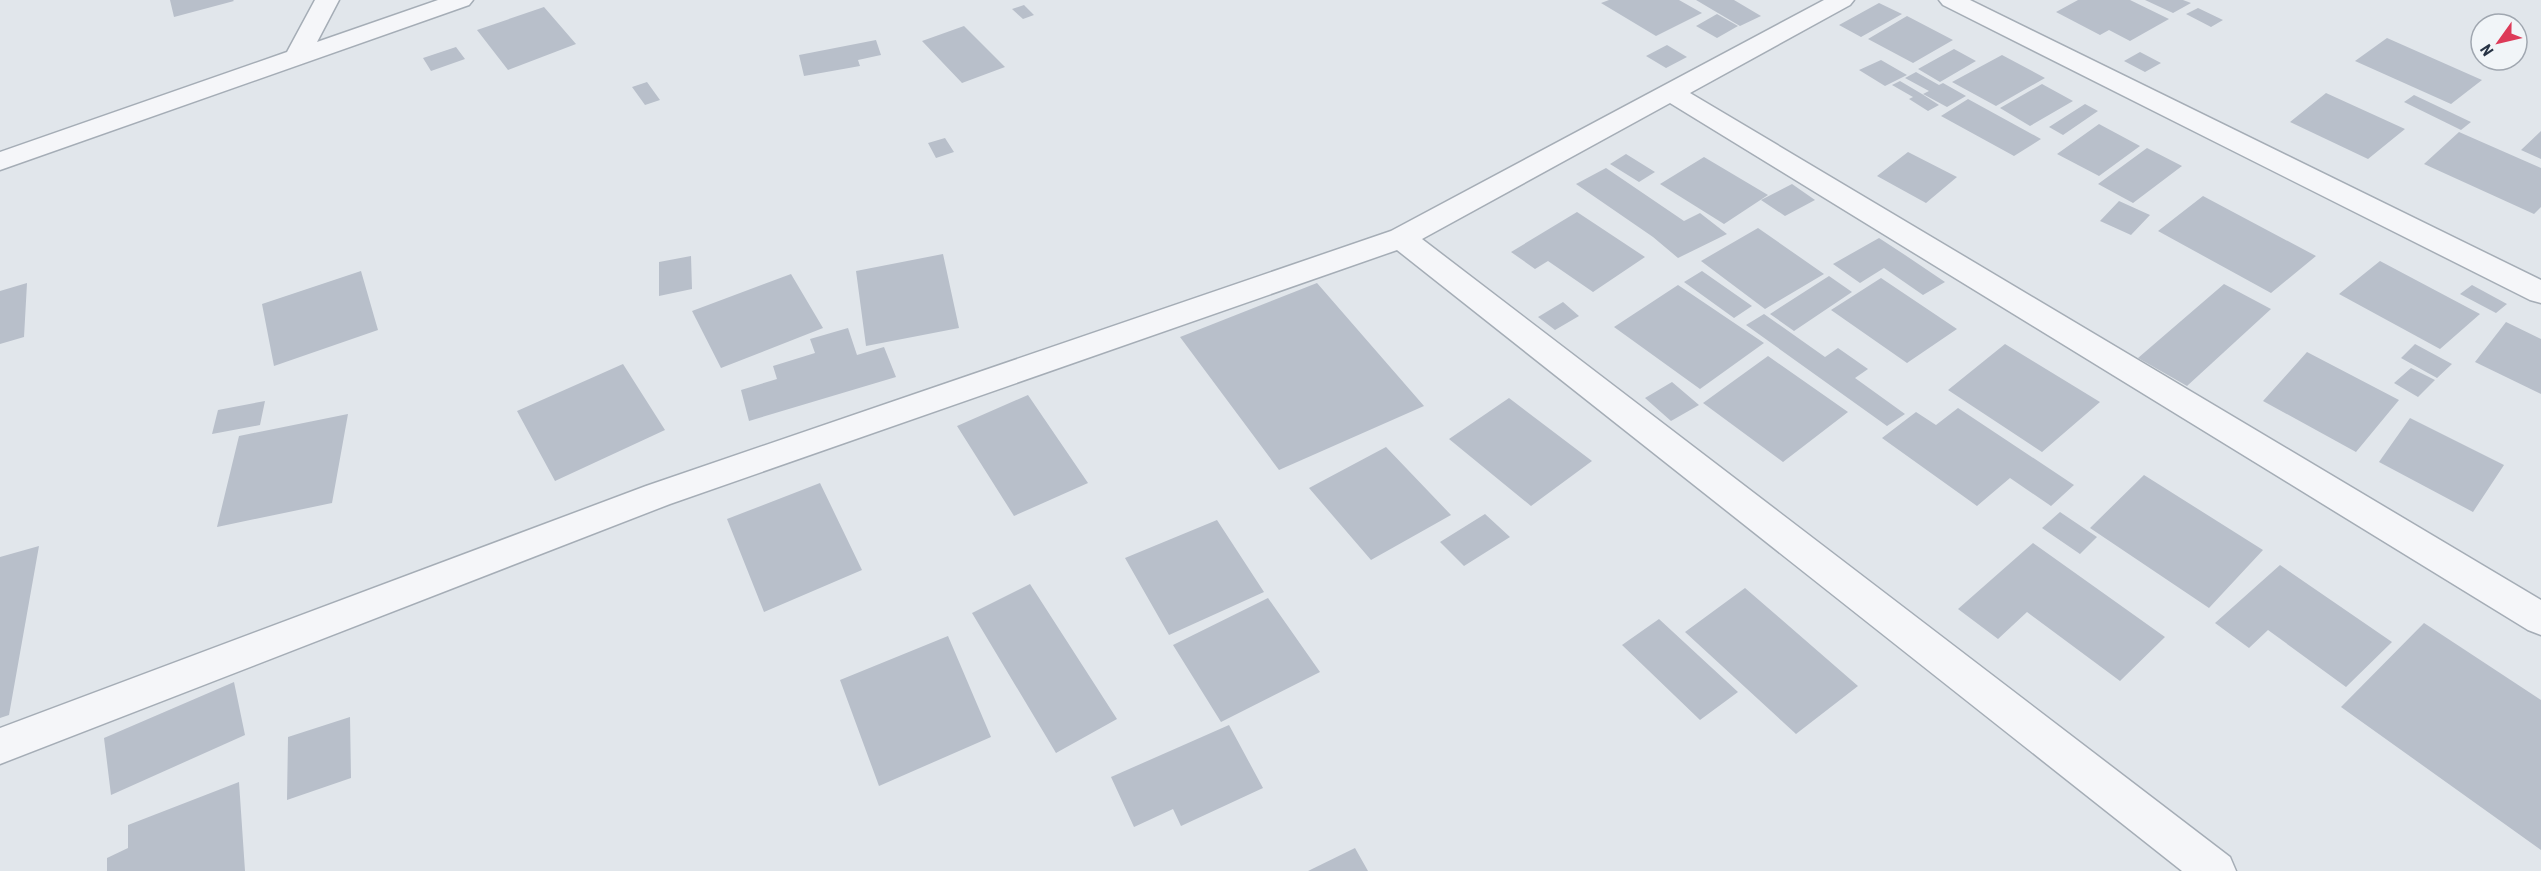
<svg xmlns="http://www.w3.org/2000/svg" width="2541" height="871" font-family="'Roboto Condensed',sans-serif">
  <style>
    .building { fill: #b8bfca }
    .lines { fill: none; stroke-linecap: round; stroke-linejoin: round }
    .street-casing { stroke: #a5adb6; stroke-width: 3 }
    .street { fill: #f5f6f9; fill-rule: evenodd }
  </style>
  <rect width="100%" height="100%" fill="#e1e6eb"/>
  <path class="building" d="M170,0H233L234,1L174,17Z
    M1609,0H1679L1702,13L1656,36L1601,3Z
    M1696,0H1734L1761,16L1740,26Z
    M2078,0H2130L2169,19L2130,41L2109,30L2100,35L2056,12Z
    M2145,0H2183L2191,3L2173,13Z
    M1879,3L1902,14L1861,37L1839,25Z
    M1024,5L1034,15L1023,19L1012,9Z
    M544,7L576,44L508,70L477,30Z
    M2198,8L2223,20L2211,27L2186,14Z
    M1717,14L1738,26L1717,38L1696,26Z
    M1907,16L1953,40L1913,63L1868,39Z
    M964,26L1005,67L962,83L922,41Z
    M2387,38L2482,80L2451,104L2355,61Z
    M876,40L881,55L858,60L860,66L804,76L799,55Z
    M1667,45L1687,57L1666,68L1646,56Z
    M456,47L465,59L431,71L423,58Z
    M1954,49L1976,61L1940,82L1918,69Z
    M2140,52L2161,63L2145,72L2124,61Z
    M2002,55L2045,78L1996,106L1952,82Z
    M1881,60L1907,75L1885,86L1859,70Z
    M1916,72L1939,85L1943,83L1966,96L1947,107L1923,94L1929,91L1905,78Z
    M1900,81L1922,94L1939,105L1928,111L1909,99L1913,97L1892,85Z
    M647,82L660,100L645,105L632,87Z
    M2042,84L2073,101L2030,126L2000,108Z
    M2326,93L2405,129L2368,159L2290,122Z
    M2414,95L2471,122L2461,130L2404,102Z
    M1968,99L2041,139L2014,156L1941,116Z
    M2085,104L2098,111L2063,135L2049,127Z
    M2099,124L2140,146L2099,176L2057,154Z
    M2541,131V159L2521,150Z
    M2459,132L2541,168V207L2534,214L2424,164Z
    M945,138L954,152L936,158L928,143Z
    M2147,148L2182,166L2133,203L2098,184Z
    M1908,152L1957,177L1926,203L1877,176Z
    M1626,154L1655,172L1639,182L1610,164Z
    M1704,157L1768,195L1724,224L1660,184Z
    M1606,168L1684,221L1700,213L1727,234L1678,258L1653,237L1576,184Z
    M1792,184L1815,200L1785,216L1761,200Z
    M2203,196L2316,256L2271,293L2158,231Z
    M2119,201L2150,215L2131,235L2100,221Z
    M1577,212L1645,257L1593,292L1548,261L1535,269L1511,252Z
    M1758,228L1824,274L1765,309L1701,261Z
    M1879,238L1905,255L1945,282L1923,295L1884,268L1860,283L1833,264Z
    M943,254L959,328L866,346L856,271Z
    M691,256L692,289L659,296V262Z
    M2380,261L2480,314L2440,349L2339,294Z
    M361,271L378,330L274,366L262,304Z
    M1702,271L1752,306L1734,318L1684,282Z
    M791,274L823,328L721,368L692,311Z
    M1829,276L1852,292L1794,331L1770,314Z
    M1881,278L1957,329L1907,363L1831,310Z
    M27,283L24,337L0,344V291Z
    M1317,283L1424,406L1279,470L1180,337Z
    M2224,284L2271,309L2187,386L2138,358Z
    M1678,285L1764,343L1700,389L1614,327Z
    M2472,285L2507,304L2496,313L2460,294Z
    M1563,302L1579,316L1555,330L1538,317Z
    M1764,314L1825,357L1838,348L1868,369L1855,378L1905,414L1887,426L1746,325Z
    M2506,322L2541,339V394L2475,362Z
    M848,328L857,355L884,347L896,377L749,421L741,390L777,379L773,366L815,353L810,339Z
    M2005,344L2100,402L2042,452L1948,390Z
    M2415,344L2452,364L2437,378L2401,358Z
    M2307,352L2399,400L2356,452L2263,401Z
    M1768,356L1848,412L1783,462L1703,403Z
    M623,364L665,430L555,481L517,411Z
    M2411,368L2435,380L2418,397L2394,383Z
    M1672,382L1699,405L1671,421L1645,398Z
    M1028,395L1088,483L1014,516L957,426Z
    M1509,398L1592,461L1531,506L1449,439Z
    M265,401L260,425L212,434L218,410Z
    M1958,408L2074,485L2051,506L2010,478L1977,506L1882,438L1916,412L1936,425Z
    M348,414L332,503L217,527L239,436Z
    M2410,418L2504,465L2473,512L2379,462Z
    M1386,447L1451,515L1371,560L1309,488Z
    M2144,475L2263,550L2209,608L2090,528Z
    M820,483L862,570L764,612L727,519Z
    M2060,512L2097,537L2080,554L2042,528Z
    M1485,514L1510,537L1464,566L1440,542Z
    M1217,520L1264,592L1169,635L1125,558Z
    M2033,543L2165,637L2120,681L2027,612L1998,639L1958,609Z
    M39,546L9,715L0,718V557Z
    M2280,565L2392,642L2346,687L2268,630L2249,648L2215,623Z
    M1030,584L1117,719L1056,753L972,613Z
    M1745,588L1858,686L1796,734L1685,632Z
    M1268,598L1320,672L1221,722L1173,645Z
    M1659,619L1738,692L1700,720L1622,645Z
    M2424,623L2541,700V850L2341,707Z
    M948,636L991,737L879,786L840,680Z
    M234,682L245,735L111,795L104,738Z
    M350,717L351,778L287,800L288,737Z
    M1229,725L1263,788L1181,826L1173,809L1134,827L1111,777Z
    M239,782L245,871H107V858L128,848V825Z
    M1355,848L1368,871H1308Z"/>
  <g class="lines">
    <g class="street-casing">
      <path id="street" d="M315,0H339L317,42L438,0H473L469,5L0,170V152L287,52Z
        M1824,0H1854L1850,5L1690,93L2541,600V635L2528,630L1670,103L1422,239L2230,857L2236,871H2182L1397,250L670,504L0,764V728L646,486L1391,231Z
        M1939,0H1970L2541,280V303L2530,300L1943,5Z"/>
    </g>
    <use href="#street" class="street"/>
  </g>
  <g transform="translate(2499 42) rotate(236)"><circle r="28" fill="#f1f5f8" stroke="#a0a7b0" stroke-width="1.5"/>
  <path d="M0-4.5L10 22L0 15L-10 22Z" fill="#dd3a58"/>
  <text y="-9" font-size="16" font-weight="bold" text-anchor="middle" fill="#273345">N</text>
  </g>
</svg>
